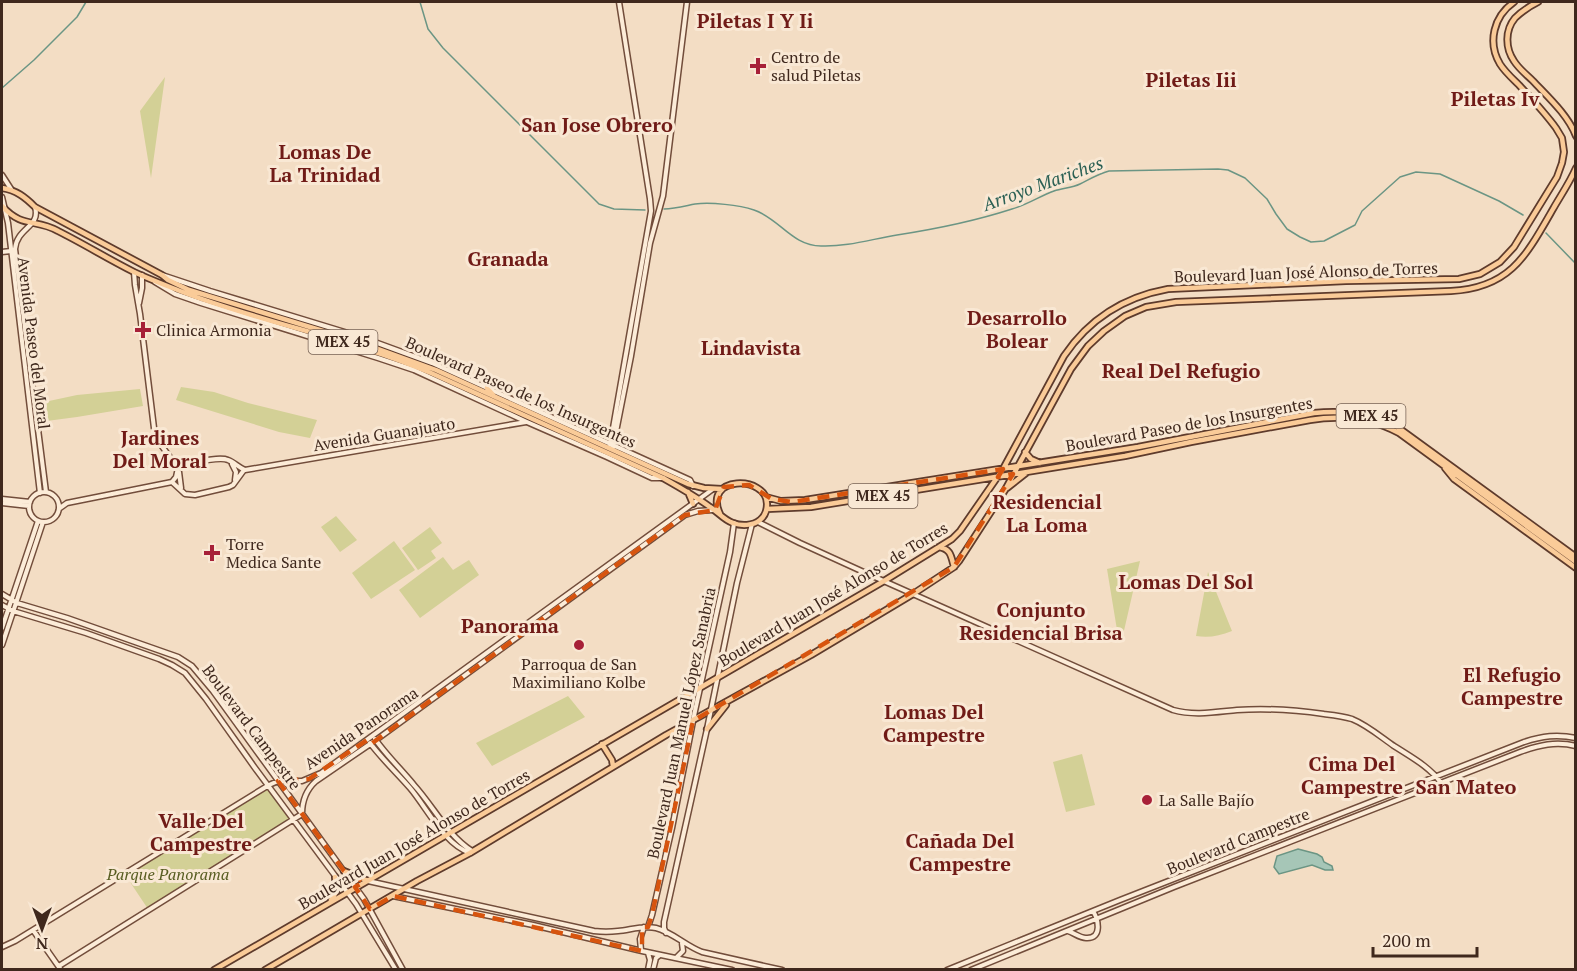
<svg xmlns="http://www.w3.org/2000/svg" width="1577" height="971" font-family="'PT Serif',serif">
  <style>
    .green { fill: #d3d096 }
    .water { fill: #a6c6b7; stroke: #6b9584; stroke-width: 1.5 }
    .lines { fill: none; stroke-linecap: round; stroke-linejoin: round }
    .stream { stroke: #6b9584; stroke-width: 1.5 }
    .secondary-casing { stroke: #724d3b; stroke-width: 7 }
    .primary-casing { stroke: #5e3b2c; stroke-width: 8 }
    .secondary { stroke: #fcecd8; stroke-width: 4 }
    .primary { stroke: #facb98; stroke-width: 4.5 }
    .marked { fill: none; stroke: #d7540e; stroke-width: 4.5; stroke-dasharray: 12 8; stroke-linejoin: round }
    .poi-dot { fill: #a72038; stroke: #f9e8d4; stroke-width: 2 }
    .labels { text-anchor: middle; stroke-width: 6; stroke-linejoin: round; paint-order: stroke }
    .shield { fill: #f9e8d4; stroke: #776254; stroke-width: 1.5 }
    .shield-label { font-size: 15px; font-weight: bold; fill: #3f281d }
    .poi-label { font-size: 16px; fill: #3f281d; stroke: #f9e8d4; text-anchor: start }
    .street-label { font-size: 16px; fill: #3f281d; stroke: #f9e8d4 }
    .park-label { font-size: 16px; font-style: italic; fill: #585d21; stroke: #f9e8d4 }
    .water-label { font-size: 18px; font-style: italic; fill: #2b6054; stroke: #f9e8d4 }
    .quarter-label { font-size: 20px; font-weight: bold; fill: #701b17; stroke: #f9e8d4 }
  </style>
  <rect width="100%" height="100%" fill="#f3ddc4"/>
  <path class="green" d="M165,77L151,178L140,111Z
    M181,387L214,392L248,403L317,420L310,438L279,432L176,400Z
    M140,389L143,406L77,417L39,422L35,404L77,395Z
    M336,516L357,540L340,552L321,527Z
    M430,527L442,543L431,551L436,558L418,570L402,548Z
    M394,541L415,570L371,599L352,573Z
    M443,557L453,570L469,560L479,575L420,618L399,590Z
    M1140,561L1123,635L1122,636H1118L1107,569Z
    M1208,572L1232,631C1219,636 1209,638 1196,636Z
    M568,696L585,717L492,766L476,743Z
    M1082,754L1095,805L1066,812L1053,762Z
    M268,789L291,821L148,909L126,876Z"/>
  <path class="water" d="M1298,849L1317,854L1322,857L1324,862L1332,866L1333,870H1325L1312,865L1279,874L1274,867L1277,856Z"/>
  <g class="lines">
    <path class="stream" d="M420,2L428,29L443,48L599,204L614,209L645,210
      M2,88L34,60L77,17L86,2
      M664,209C675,209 685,206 695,204C711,202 739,205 754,210C779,218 792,246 821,246C847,247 872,239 897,235C936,229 975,221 1012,209C1027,205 1040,196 1054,191C1063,188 1072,188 1080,184C1090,179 1098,174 1109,171L1218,169L1228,170L1245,178L1267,199L1276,214L1287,229L1300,237L1311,242L1324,241L1355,225L1362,211L1400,177L1416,172L1440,174L1499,201L1523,215
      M1546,233L1576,264"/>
    <g class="secondary-casing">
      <path id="secondary" d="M2,175L11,189
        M2,197L8,223L40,493
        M35,207C41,227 17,227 15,249L46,492
        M2,252L11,251
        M134,272L135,285L140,314L154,428L161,445L178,468
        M162,275L210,291L361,337L432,363L690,480L693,486
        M155,282L175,294L201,303L378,358L414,370L527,422L607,457L652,478H663
        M139,303L142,288V275
        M610,445L651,211L650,199L619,2
        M613,447L631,356L650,243L663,196L687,2
        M232,464L236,472L235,480
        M178,468L183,465C194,463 219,456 228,460C234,462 238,467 245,470L526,422
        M179,472L181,488
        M172,482L185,494L195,495L229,487L233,485L244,470
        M29 507a15 15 0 1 1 30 0a15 15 0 1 1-30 0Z
        M2,499L30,502
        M2,503L29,506
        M60,508L67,503L172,482L176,477L178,468
        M758,522L800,543L868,574L1173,710C1194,716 1216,712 1237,710C1266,708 1296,710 1324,714C1333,715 1343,716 1352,719C1367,725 1381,737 1394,746C1411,757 1430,767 1441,783
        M2,594L17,603L67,618L178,657L192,666L213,691L364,899L403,970
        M2,605L13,611L86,633L159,659L172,665L185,673L206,699L255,768L356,904L396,970
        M2,628L38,521
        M2,645L43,522
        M375,739C387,756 401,769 414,785C434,807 447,835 472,851
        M370,743C382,759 397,773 410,788C427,808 444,844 470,853
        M302,814C302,800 306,790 316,781L376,740L685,515L698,511L713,510
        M368,881L594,931C602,932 610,932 618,931C630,930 643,925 656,928C672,932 686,946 702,952L782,970
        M393,896L533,925L642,951L732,970
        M648,927L652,915L672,828L695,711L730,552L734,523
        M33,930L61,970
        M1068,931C1074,933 1080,938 1086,938C1103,939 1098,919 1093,911
        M666,933L664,928V922L707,729L737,583L752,524
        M2,947L15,941L269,785L278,781H302L321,773L713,489
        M641,950L640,939L644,927
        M648,953L650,960L648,970
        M677,957L683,951L682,943
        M59,966L302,814
        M653,970L656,958L660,955
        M947,970L1120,900L1524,742C1542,736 1557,734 1576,738
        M971,970L1174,887L1520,752C1539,745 1556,741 1576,746"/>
    </g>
    <g class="primary-casing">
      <path id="primary" d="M1538,2C1530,6 1522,11 1515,18C1505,30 1505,48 1514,61C1519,69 1527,75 1533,81C1548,97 1568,115 1576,136
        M2,188C16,190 25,197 35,207L162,275L168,280L189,290L359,342L436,370L688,484L704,488L722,489
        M2,206C23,229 35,218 58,231C84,244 108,259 134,272C149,279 165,285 180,291C262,323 350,338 431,373L663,478C679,487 695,496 710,507C718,512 724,520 733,523C741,526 753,526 760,520C765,516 767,510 767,504C767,475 702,475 720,514
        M487,388L494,396
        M1025,452L1031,459L1040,463
        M1445,468L1454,479L1576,568
        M1007,488L1026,473
        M688,492L693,504
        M766,497L781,501L805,500L1138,447L1314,413C1342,410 1370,413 1396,426L1576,557
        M767,509L811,507L1125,456L1191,442L1310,420C1341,415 1371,418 1399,433L1576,562
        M939,547C951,549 951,556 954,567
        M707,729L726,705
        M602,744L612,760L613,766
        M344,871L366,880
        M331,900L336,892L335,877
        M214,970L884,581L952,539L960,531L1003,469L1064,356C1089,319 1124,297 1168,289L1346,281L1459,279L1480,274L1500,262L1514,247L1557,177L1562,163L1564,152L1562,138L1556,128C1545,113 1532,99 1519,85C1513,79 1505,72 1500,64C1487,42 1494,16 1514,2
        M265,970L417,881L470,853L666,735L811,655L913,594L954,567L959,561L1005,490L1071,369L1088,346L1104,331L1125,316L1146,307L1176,302L1451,291C1510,288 1526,256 1553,209C1561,195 1570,182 1576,168"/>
    </g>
    <use href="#secondary" class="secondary"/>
    <use href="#primary" class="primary"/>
  </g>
  <path class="marked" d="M1003,469L998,477L1013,474L954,567L693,721L652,915L648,927H642V951L393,896L370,909L355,887L364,882L344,871L278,781L309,779L367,740L371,744L685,515L715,510L724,487L749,485L772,499L792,502Z"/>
  <g class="poi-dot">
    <path d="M755 57h6v6h6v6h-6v6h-6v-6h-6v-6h6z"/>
    <path d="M140 321h6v6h6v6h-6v6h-6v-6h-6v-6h6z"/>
    <path d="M209 544h6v6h6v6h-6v6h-6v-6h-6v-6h6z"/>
    <circle cx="579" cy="645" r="6"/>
    <circle cx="1147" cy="800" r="6"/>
  </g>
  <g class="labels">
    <g class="shield">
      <rect x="308.5" y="330" width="69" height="24" rx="4.5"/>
      <rect x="1336.5" y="404" width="69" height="24" rx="4.5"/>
      <rect x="848.5" y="484" width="69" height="24" rx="4.5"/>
    </g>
    <g class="shield-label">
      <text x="343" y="347">MEX 45</text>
      <text x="1371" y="421">MEX 45</text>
      <text x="883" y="501">MEX 45</text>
    </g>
    <g class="poi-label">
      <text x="771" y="63">Centro de<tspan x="771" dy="18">salud Piletas</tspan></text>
      <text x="156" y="336">Clinica Armonia</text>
      <text x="226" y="550">Torre<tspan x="226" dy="18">Medica Sante</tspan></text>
      <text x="579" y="670" text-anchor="middle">Parroqua de San<tspan x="579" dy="18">Maximiliano Kolbe</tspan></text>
      <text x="1159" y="806">La Salle Bajío</text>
    </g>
    <g class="street-label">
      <text transform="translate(1306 272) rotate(-2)" y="6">Boulevard Juan José Alonso de Torres</text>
      <text transform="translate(34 343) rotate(83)" y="6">Avenida Paseo del Moral</text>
      <text transform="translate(521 392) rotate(24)" y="6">Boulevard Paseo de los Insurgentes</text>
      <text transform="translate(1189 424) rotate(-10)" y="6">Boulevard Paseo de los Insurgentes</text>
      <text transform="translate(384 434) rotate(-9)" y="6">Avenida Guanajuato</text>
      <text transform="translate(833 594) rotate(-31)" y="6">Boulevard Juan José Alonso de Torres</text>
      <text transform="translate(681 723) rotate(-78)" y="6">Boulevard Juan Manuel López Sanabria</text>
      <text transform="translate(252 727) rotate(53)" y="6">Boulevard Campestre</text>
      <text transform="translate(361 728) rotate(-34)" y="6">Avenida Panorama</text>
      <text transform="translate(414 839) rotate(-30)" y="6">Boulevard Juan José Alonso de Torres</text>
      <text transform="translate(1238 841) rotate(-22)" y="6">Boulevard Campestre</text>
    </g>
    <g class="park-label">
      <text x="168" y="880">Parque Panorama</text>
    </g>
    <g class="water-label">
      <text transform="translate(1043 184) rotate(-20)" y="6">Arroyo Mariches</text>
    </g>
    <g class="quarter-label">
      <text x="755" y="28">Piletas I Y Ii</text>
      <text x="1191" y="87">Piletas Iii</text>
      <text x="1495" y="106">Piletas Iv</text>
      <text x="597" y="132">San Jose Obrero</text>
      <text x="325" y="159">Lomas De<tspan x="325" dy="23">La Trinidad</tspan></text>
      <text x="508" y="266">Granada</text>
      <text x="1017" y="325">Desarrollo<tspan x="1017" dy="23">Bolear</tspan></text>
      <text x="751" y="355">Lindavista</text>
      <text x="1181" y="378">Real Del Refugio</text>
      <text x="160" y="445">Jardines<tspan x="160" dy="23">Del Moral</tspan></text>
      <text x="1047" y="509">Residencial<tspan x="1047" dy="23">La Loma</tspan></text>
      <text x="1186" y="589">Lomas Del Sol</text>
      <text x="1041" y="617">Conjunto<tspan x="1041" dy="23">Residencial Brisa</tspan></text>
      <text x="510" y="633">Panorama</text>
      <text x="1512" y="682">El Refugio<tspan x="1512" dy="23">Campestre</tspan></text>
      <text x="934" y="719">Lomas Del<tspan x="934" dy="23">Campestre</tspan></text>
      <text x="1352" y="771">Cima Del<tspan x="1352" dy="23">Campestre</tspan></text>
      <text x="1466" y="794">San Mateo</text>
      <text x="201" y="828">Valle Del<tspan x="201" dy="23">Campestre</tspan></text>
      <text x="960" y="848">Cañada Del<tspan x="960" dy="23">Campestre</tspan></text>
    </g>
  </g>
  <rect width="1577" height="971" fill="none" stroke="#3f281d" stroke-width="6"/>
  <g transform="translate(42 929) rotate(180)" stroke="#f9e8d4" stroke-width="4.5" paint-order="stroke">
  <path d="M0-4.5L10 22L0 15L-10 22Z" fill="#3f281d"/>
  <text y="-9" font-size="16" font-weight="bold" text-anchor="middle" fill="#3f281d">N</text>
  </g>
  <path d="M1373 947v9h104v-9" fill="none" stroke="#3f281d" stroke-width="3"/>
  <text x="1382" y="947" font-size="18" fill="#3f281d" stroke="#f9e8d4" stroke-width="4.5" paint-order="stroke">200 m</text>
</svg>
